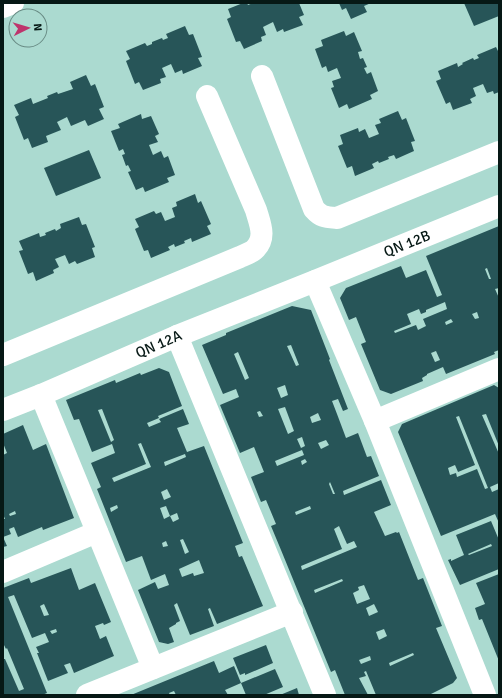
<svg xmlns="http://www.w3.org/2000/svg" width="502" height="698" font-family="Signika,sans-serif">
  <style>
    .building { fill: #275558; fill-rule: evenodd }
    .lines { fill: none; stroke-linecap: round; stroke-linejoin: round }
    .minor { stroke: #fff; stroke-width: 22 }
    .secondary { stroke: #fff; stroke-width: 22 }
    .labels { text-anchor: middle; stroke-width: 4; stroke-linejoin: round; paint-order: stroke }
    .street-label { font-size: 15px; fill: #061815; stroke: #abdad0 }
  </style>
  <rect width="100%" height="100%" fill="#abdad0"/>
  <path class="building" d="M243,3H247L248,5L253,3H299L304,15L299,17L303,25L284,32L283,29L277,32L273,22L263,27L266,35L261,37L262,41L244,49L240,41L236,42L227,19L231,17L228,9Z
    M339,3H371L364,6L367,12L351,19L346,8L342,10Z
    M464,3H499V16L474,26Z
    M185,26L189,35L193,34L202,57L198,58L202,66L183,74L182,70L175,73L171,64L162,68L166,77L160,79L161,83L143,90L139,82L135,84L126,61L130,59L126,51L145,43L147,46L152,44V42L162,38L163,40L168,38L166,34Z
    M344,31L346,36L354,32L362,51L358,52L360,59L363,58L367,67L364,68L367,74L371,72L378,91L370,95L372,99L349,109L347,104L339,108L331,88L334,87L332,81L341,78L337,68L328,72L326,66L322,68L315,49L323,46L321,40Z
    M496,47L499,53V92L494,94L493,91L487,93L483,84L473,88L476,96L470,99L472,103L453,110L450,102L446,104L436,81L441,79L438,71L457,63L458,67L463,64L462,63L473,58L474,60L479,58L477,55Z
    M86,75L91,86L95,84L104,107L99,109L104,119L88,126L85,120L71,126L67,117L57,122L61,130L46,136L48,142L32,148L28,138L24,140L15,117L19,115L14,105L31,98L33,104L48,98L47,96L57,92L58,94L73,89L70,82Z
    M398,111L402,120L406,118L415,141L411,142L414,151L396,159L394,155L388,157L389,159L379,163L378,161L372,164L374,168L355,176L352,166L347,168L338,146L343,144L340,135L358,128L359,132L365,129L369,138L379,134L375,125L381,123L379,119Z
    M141,114L142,119L151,116L159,134L155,136L158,142L149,145L153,155L161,151L164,158L168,156L175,175L167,178L169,182L145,192L143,187L136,190L128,172L131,171L128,165L126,166L122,155L125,154L123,149L119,151L111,131L120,128L118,124Z
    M89,150L101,178L56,196L44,168Z
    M195,194L198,203L201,201L211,224L207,226L211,234L192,242L191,238L184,241L185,243L175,247L174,244L168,247L170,250L151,258L148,250L144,251L135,229L139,227L135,219L154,211L156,214L161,212L165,221L175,217L172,208L177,206L176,202Z
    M79,217L82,225L86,224L95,247L92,248L95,257L77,264L75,261L69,264L65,255L55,259L59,267L53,270L54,273L36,281L33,272L28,274L19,251L23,250L19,241L39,233L40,237L46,235L45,233L55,229L56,231L61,228L60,224Z
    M499,226V288L495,289L499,298V307L498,308L499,310V350L494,352L495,354L446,374L443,367L427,374V375L422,378L423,381L391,394L380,390L361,344L366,342L356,317L349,320L340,298L346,288L401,266L406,278L426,270L437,297L442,295L426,256ZM487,268L491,279H489L485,269ZM445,302L447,309L423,319L426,326L418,330L416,325L395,333L394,331L411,324L407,314L419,309L421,314L426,312V310ZM477,312L479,318L475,319L472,314ZM451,319L453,322L446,325L445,322ZM436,351L440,360L435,362L431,353Z
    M292,306L311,310L330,359L329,360L348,409L343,411L338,399L332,401L337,414L346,438L358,433L367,457L371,456L379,476L343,491L344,495L381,480L391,505L374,512L385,536L396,532L397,533L399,532L418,580L423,578L442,626L436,628L457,678L453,683L431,694V695H376L366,671L364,672L366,676L359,678L368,695H345L335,670L331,672L281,550L271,526L276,524L266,500L261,502L251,477L264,472L254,447L240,453L220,405L239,397L236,389L223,394L202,345L226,335V333ZM291,345L299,365L296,366L287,346ZM238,352L249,378L245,380L234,354ZM285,385L288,395L281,398L277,388ZM285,407L294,431L288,434L278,409ZM260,411L263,416L259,417L257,412ZM318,413L321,420L312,423L310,417ZM302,437L305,446L301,448L297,439ZM326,440L329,445L321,449L318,443ZM302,450L304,455L277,466L275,461ZM305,459L307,462L302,465L301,461ZM330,482L335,494H333L329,484ZM310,506L311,509L296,515L295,512ZM339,526L347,544L354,541L357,547L302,570L301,566L342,549L334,529ZM342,579L343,581L315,593L314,590ZM364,585L370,599L357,604L353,593L359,590L358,587ZM374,604L378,612L369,616L366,608ZM384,629L387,636L379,640L376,632ZM413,653L414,655L390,666L389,663ZM370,656L371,660L361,664L359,660Z
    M159,368L169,372L182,406L158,416L159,418L147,423L149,427L161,422L159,419L183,409L189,424L177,428L187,452L204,446L243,543L235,546L239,557L242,556L263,606L217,624L210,608L208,609L214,626L190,635L177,603L174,605L180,621L176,623V624L169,628L174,642L168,644L159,642L138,590L155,582L158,589L169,585L165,574L151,580L142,556L126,562L97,489L101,487L91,463L115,453L112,444L92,452L79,419L74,420L66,400L115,380L116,383L140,373L141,375ZM102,409L114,440L111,442L98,410ZM141,443L151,467L114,482L112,478L146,464L138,444ZM185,454L186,457L165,466L164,462ZM167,489L171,497L164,500L161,492ZM117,505L118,508L111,512L110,508ZM166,506L170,516L177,513L179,519L173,522L170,516L164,519L160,508ZM183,539L189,552L185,554L180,540ZM166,541L168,546L163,547L162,543ZM199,560L204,573L194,576L193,573L182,577L179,569Z
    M494,385L499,388V446L486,414L482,415L499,454V483L490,487L492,492L499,489V523L495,514L441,536L398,432L402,424ZM459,416L488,488L485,489L477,469L457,477L456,473L450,475L448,468L455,465L458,472L475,465L456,417Z
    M23,425L33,450L46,444L74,518L43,530L42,527L18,537L14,527L9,529L11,534L3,537L7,546L3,547V519H5L3,514V455L7,453L3,443V434ZM15,511L16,514L10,516L9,514Z
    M491,521L499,540V569L460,585L448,560L451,559V561L464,555L456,535ZM491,544L492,546L469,555L468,554Z
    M71,568L79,590L95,583L111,622L104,625L103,623L95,626L100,639L106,636L114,656L74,673L70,663L64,665L68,673L48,681L37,653H39L36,647L49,642L45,633L32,638L14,595L8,597L47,693L42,695H3V659H5L19,691L24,689L7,648L6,649L3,643V588L29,578L31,583ZM44,604L49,615L44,616L40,606ZM56,629L57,632L52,634L50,631Z
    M499,574V661L482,619L479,620L475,608L485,604L476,583Z
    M266,645L273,663L245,675V673L240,675L233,658Z
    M214,661L219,673L234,666L241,683L225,690L228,695H176L174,691L169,693L170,695H131Z
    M275,669L283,687L264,695H246L241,683Z
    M297,688L299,695H280Z"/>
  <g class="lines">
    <g class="minor">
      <path d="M262,76L314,209C321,217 325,217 337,218L499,152"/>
      <path d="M315,281L375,421L485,695"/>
      <path d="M177,336L325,695"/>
      <path d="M3,355L240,257C244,255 250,253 254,250C267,238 260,224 256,210L207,96"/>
      <path d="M41,395L153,668"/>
      <path id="s1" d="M3,410L41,395L177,336L315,281L499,206"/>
      <path d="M375,421L499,369"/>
      <path d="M3,572L97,532"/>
      <path d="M87,695L292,612"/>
    </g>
    <path class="secondary" d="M3,7L13,3"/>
  </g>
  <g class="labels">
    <g class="street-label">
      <text dy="5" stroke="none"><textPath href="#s1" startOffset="437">QN 12B</textPath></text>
      <text dy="5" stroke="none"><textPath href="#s1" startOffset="169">QN 12A</textPath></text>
    </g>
  </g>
  <rect width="502" height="698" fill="none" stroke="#061815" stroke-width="8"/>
  <g transform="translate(28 28) rotate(85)"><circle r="19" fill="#abdad0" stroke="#698c85"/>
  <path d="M0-3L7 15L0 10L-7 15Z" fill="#be346c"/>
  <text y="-6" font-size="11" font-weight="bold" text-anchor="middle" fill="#061815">N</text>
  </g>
</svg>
